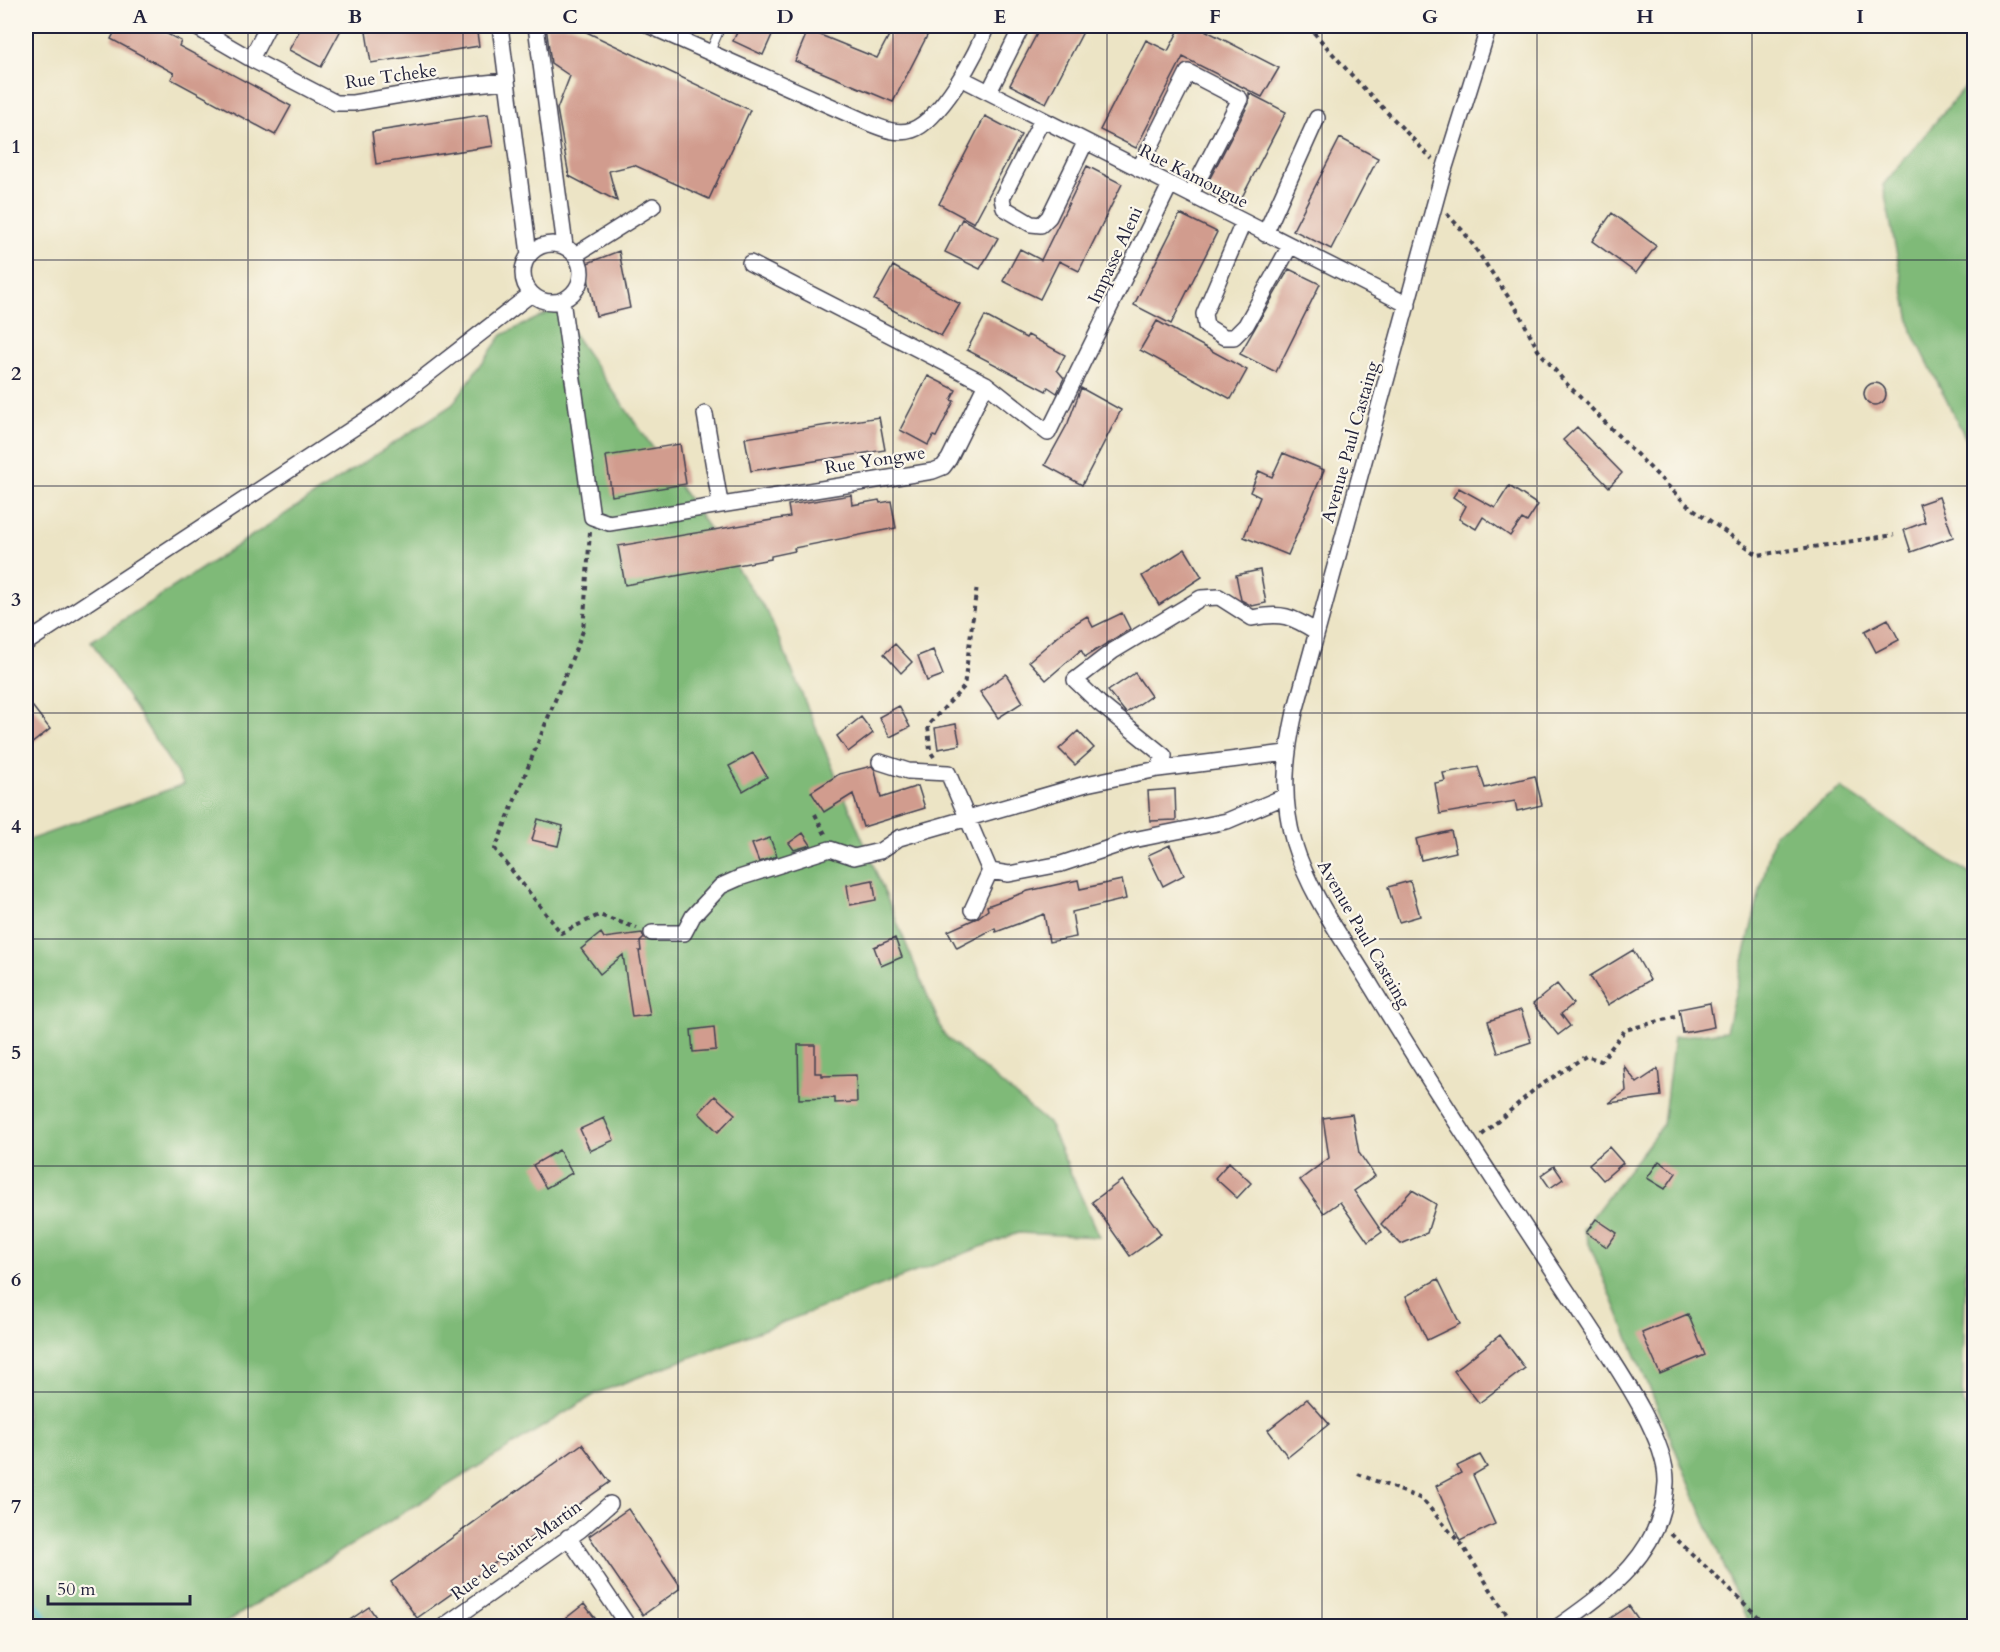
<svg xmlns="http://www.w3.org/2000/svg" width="2000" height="1652" font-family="Cardo,serif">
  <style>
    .forest { fill: #7fba78; stroke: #506e5a; stroke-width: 1.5 }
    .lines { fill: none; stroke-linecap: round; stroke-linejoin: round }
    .stream { stroke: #47b5c3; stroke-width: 6 }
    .building { fill: #d19c8e }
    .service-casing { stroke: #403f50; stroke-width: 10 }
    .minor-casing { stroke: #403f50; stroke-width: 18 }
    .path { stroke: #403f50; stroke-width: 4; stroke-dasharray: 4.5 4.5; stroke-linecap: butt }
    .service { stroke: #fff; stroke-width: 8 }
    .minor { stroke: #fff; stroke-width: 15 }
    .grid { fill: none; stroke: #22223b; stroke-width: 1.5; stroke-opacity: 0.55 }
    .labels { text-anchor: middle; stroke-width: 4.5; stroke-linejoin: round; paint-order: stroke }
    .street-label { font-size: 18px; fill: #22223b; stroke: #fbf7ec }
    .neatline { fill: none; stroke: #22223b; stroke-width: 2 }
    .grid-label { font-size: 20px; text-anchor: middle; font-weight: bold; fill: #22223b }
  </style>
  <rect width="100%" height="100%" fill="#fbf7ec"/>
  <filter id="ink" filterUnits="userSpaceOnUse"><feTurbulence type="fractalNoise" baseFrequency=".0167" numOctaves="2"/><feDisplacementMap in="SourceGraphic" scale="12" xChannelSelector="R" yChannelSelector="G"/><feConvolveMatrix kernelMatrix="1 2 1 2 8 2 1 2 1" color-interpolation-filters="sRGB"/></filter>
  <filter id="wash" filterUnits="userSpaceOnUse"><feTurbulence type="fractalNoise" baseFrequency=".008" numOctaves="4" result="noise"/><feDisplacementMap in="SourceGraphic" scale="24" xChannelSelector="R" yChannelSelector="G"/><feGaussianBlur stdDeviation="1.35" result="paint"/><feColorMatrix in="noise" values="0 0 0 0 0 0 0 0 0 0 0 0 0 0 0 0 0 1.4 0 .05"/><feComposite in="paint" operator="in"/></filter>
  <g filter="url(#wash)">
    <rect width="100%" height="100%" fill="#ece4c5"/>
    <path class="forest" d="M1974,76V450L1966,439L1912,331L1883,185Z
      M556,309L768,613L944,1035L1049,1124L1099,1237L1018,1233L597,1393L220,1626H40L26,1606V841L184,784L91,641L452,405L502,335Z
      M1841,788L1974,877V1253L1966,1261L1962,1402L1974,1425V1626H1749L1583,1229L1663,1125L1674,1037L1726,1031L1774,834Z"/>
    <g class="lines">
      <path class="stream" d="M26,1591L52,1626"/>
    </g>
    <g id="blocks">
      <path class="building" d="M118,26H152L181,41L179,46L291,106L275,135L171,79L174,73L111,39Z
        M302,26H343L321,67L289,50Z
        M408,26H476L479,46L371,63L366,32Z
        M546,26H574L750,110L709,199L634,165L609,171L617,201L569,176L557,109L570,76L551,63Z
        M740,26H776L763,55L733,41Z
        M894,26H932L893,102L795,61L808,30L877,58Z
        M1041,26H1086L1046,103L1010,85Z
        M1181,26H1197L1279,68L1262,97L1183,57L1136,148L1100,130L1146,40L1168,51Z
        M1249,93L1286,112L1240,201L1207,184L1249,103Z
        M488,114L493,146L376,164L372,132Z
        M985,116L1021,135L974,223L939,204Z
        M1340,138L1378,158L1331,249L1293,230Z
        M1087,166L1122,184L1079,271L1059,261L1040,299L1003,281L1020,249L1041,260Z
        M1612,213L1656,246L1636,273L1592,241Z
        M1180,214L1217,232L1171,324L1134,305Z
        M962,219L998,238L980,269L945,252Z
        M619,251L630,308L596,316L585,264Z
        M893,266L960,304L941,336L874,300Z
        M1289,269L1320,284L1276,372L1240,354Z
        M985,316L1026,338L1028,335L1065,355L1057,370L1064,378L1057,393L1048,387L1046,391L967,350Z
        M1157,321L1247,370L1231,399L1140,350Z
        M928,376L956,390L951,400L954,401L936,437L933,436L928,445L900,430Z
        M1864 394a11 11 0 1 1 22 0a11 11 0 1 1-22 0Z
        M1081,388L1121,410L1082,485L1045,465L1068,423Z
        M879,417L885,450L751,471L745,438Z
        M1577,427L1622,473L1609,487L1563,440Z
        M680,444L686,484L612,496L606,456Z
        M1283,453L1324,470L1288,555L1244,537L1260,497L1250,492L1259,471L1272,477Z
        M1509,486L1538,505L1527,522L1522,519L1510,536L1483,517L1476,529L1459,519L1466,506L1453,497L1459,488L1495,508Z
        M851,495L852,505L879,500L880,503L891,501L896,528L794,548L795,551L771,556V559L625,585L618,546L778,519L790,517L788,505Z
        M1939,497L1953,537L1911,552L1904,530L1925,522L1919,504Z
        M1185,549L1202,577L1159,605L1142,576Z
        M1260,570L1266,603L1252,606L1241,600L1236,575Z
        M1122,613L1130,629L1085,657L1081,650L1046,680L1029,661L1066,629L1087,616L1093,627Z
        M1888,619L1899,640L1876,652L1865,631Z
        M895,644L912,662L901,673L884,654Z
        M933,650L943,675L927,681L918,656Z
        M1135,673L1151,696L1126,713L1108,691Z
        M1006,674L1023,702L998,718L980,692Z
        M26,698L50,729L26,748Z
        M899,706L910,727L890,737L879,717Z
        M861,717L873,733L848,752L837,736Z
        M956,724L960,745L938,749L935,728Z
        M1078,731L1094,748L1075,765L1059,749Z
        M753,753L767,777L743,791L729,766Z
        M872,766L875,770L881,798L918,786L925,808L863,827L853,794L824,812L811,792L839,774Z
        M1478,767L1485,788L1535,776L1542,805L1517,811L1515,801L1440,814L1435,783L1445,781L1443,773Z
        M1175,789L1176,820L1150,821L1148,791Z
        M538,819L563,826L558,846L532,840Z
        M1451,831L1456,852L1421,860L1416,839Z
        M803,833L811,845L794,850L789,843Z
        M770,838L777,856L759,862L752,844Z
        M1170,845L1184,875L1163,886L1148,855Z
        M873,880L876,900L850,905L847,885Z
        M1078,880L1080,889L1122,880L1126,899L1072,912L1076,937L1049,942L1044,914L996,932L995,928L957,948L948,931L977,918L988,910L987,906L1028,891Z
        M1410,881L1420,916L1399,922L1388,887Z
        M601,933L604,938L642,933L644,938L640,942L641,951H639L650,1015L632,1017L623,955L600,974L581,949Z
        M895,938L902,957L881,966L874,947Z
        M1633,950L1650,980L1608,1005L1590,976Z
        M1557,984L1573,1004L1561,1014L1570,1026L1558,1035L1533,1004Z
        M1710,1003L1714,1027L1683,1033L1679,1009Z
        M1521,1010L1531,1042L1498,1053L1488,1021Z
        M714,1027L716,1050L693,1052L691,1030Z
        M798,1045H815V1073H822V1076L856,1075L857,1102L835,1103V1098L799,1099Z
        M1624,1066L1637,1083L1658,1069L1661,1096L1609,1103L1626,1091Z
        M715,1096L735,1114L718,1132L699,1113Z
        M1352,1114L1359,1153L1375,1176L1354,1191L1382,1232L1368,1242L1340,1202L1324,1213L1300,1180L1329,1158L1323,1118Z
        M604,1118L614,1140L590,1151L580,1129Z
        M1609,1147L1623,1163L1603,1180L1589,1164Z
        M559,1150L572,1173L546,1188L533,1165Z
        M1659,1161L1676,1173L1665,1189L1647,1178Z
        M1229,1162L1251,1183L1237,1198L1215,1178Z
        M1554,1166L1563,1179L1550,1188L1541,1175Z
        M1122,1180L1161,1234L1130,1256L1092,1202Z
        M1412,1190L1436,1204L1427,1233L1401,1244L1381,1224Z
        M1596,1219L1617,1233L1607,1247L1586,1233Z
        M1438,1279L1460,1324L1427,1340L1406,1296Z
        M1688,1314L1705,1355L1660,1374L1642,1333Z
        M1500,1335L1525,1368L1479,1403L1454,1371Z
        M1307,1399L1329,1424L1288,1457L1268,1430Z
        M582,1444L610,1482L417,1618L391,1582Z
        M1480,1455L1487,1467L1473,1475L1495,1524L1460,1541L1436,1486L1461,1473L1457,1466Z
        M628,1509L679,1584V1589L643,1615L589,1536Z
        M584,1604L601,1626H556Z
        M1629,1606L1643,1626H1599Z
        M369,1607L382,1626H341Z"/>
    </g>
  </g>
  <g filter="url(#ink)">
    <use href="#blocks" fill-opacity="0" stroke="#403f50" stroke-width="1.5"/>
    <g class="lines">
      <g class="service-casing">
        <path id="service" d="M710,52L721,26"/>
      </g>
      <g class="minor-casing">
        <path id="minor" d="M194,26L251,59L336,103H353L448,87L505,81
          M500,26L529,254
          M536,26L565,246
          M650,26L871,124C884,129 898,135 912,130C939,121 979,53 986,26
          M1489,26L1444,170L1295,712C1285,757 1281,799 1294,843C1310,896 1345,942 1373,989C1442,1103 1516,1214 1590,1326C1614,1363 1668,1439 1666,1483C1663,1552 1610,1590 1559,1626
          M251,59L268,26
          M963,79L1408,305
          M989,92L1022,26
          M1042,120L1002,198L1004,208L1031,224L1041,225L1049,217L1085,143
          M1139,169L1188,72L1240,99L1191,194
          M1243,223L1204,314L1206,326L1224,337H1234L1246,325L1290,246
          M1265,234L1317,118
          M523 273a29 29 0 1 1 58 0a29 29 0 1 1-58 0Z
          M575,255L653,206
          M750,263L986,384L1048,433L1170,185
          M562,300L592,517L609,523L933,471L943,467L949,459L986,384
          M705,414L720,503
          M26,643L387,406L531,294
          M880,762L908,771L948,773L990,871L972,910
          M1158,769L1164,756L1099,703L1075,680L1113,651L1201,598L1219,597L1252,618C1282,612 1291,616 1317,632
          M990,871L1009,874L1061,864L1133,840L1227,821L1286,796
          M652,933H684L693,916L721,886L739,878L830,849L854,857L880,851L899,838L1086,784L1158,769L1286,753
          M568,1537L628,1626
          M444,1626L580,1530L610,1504"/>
      </g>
      <path class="path" d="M1308,26L1356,80L1432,159
        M1447,214L1464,232L1518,311L1538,350L1565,382L1685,503L1758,555L1894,535
        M590,532L583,631L495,849L561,933L599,915L637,928
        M934,757L930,751L928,725L964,687L977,585
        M815,814L825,834
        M1482,1135L1535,1089L1586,1056L1601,1061L1625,1030L1675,1017
        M1358,1474L1422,1499L1464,1548L1514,1626
        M1671,1534L1768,1626"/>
      <use href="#service" class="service"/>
      <use href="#minor" class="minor"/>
    </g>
  </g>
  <path class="grid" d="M248,26V1626M463,26V1626M678,26V1626M893,26V1626M1107,26V1626M1322,26V1626M1537,26V1626M1752,26V1626M26,260H1974M26,486H1974M26,713H1974M26,939H1974M26,1166H1974M26,1392H1974"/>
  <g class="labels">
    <g class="street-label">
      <text transform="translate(391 76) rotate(-8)" y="6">Rue Tcheke</text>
      <text transform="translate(1194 176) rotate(27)" y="6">Rue Kamougue</text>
      <text transform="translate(1115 255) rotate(-65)" y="6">Impasse Aleni</text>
      <text transform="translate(1350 442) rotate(-74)" y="6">Avenue Paul Castaing</text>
      <text transform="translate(875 460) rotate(-9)" y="6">Rue Yongwe</text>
      <text transform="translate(1364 934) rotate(60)" y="6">Avenue Paul Castaing</text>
      <text transform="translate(516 1550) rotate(-36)" y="6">Rue de Saint-Martin</text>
    </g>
  </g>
  <rect width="2000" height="1652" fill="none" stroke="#fbf7ec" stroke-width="66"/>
  <path d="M48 1595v9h142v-9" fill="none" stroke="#22223b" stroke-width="3"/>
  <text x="57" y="1595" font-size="18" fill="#22223b" stroke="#fbf7ec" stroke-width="4.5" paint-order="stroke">50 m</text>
  <rect x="33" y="33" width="1934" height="1586" class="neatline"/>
  <g class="grid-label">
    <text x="140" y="23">A</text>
    <text x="355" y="23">B</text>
    <text x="570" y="23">C</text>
    <text x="785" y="23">D</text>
    <text x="1000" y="23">E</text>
    <text x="1215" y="23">F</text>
    <text x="1430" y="23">G</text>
    <text x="1645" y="23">H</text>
    <text x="1860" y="23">I</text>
    <text x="16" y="153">1</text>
    <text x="16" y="380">2</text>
    <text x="16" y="606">3</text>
    <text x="16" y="833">4</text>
    <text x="16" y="1059">5</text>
    <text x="16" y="1286">6</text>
    <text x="16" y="1513">7</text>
  </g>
</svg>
